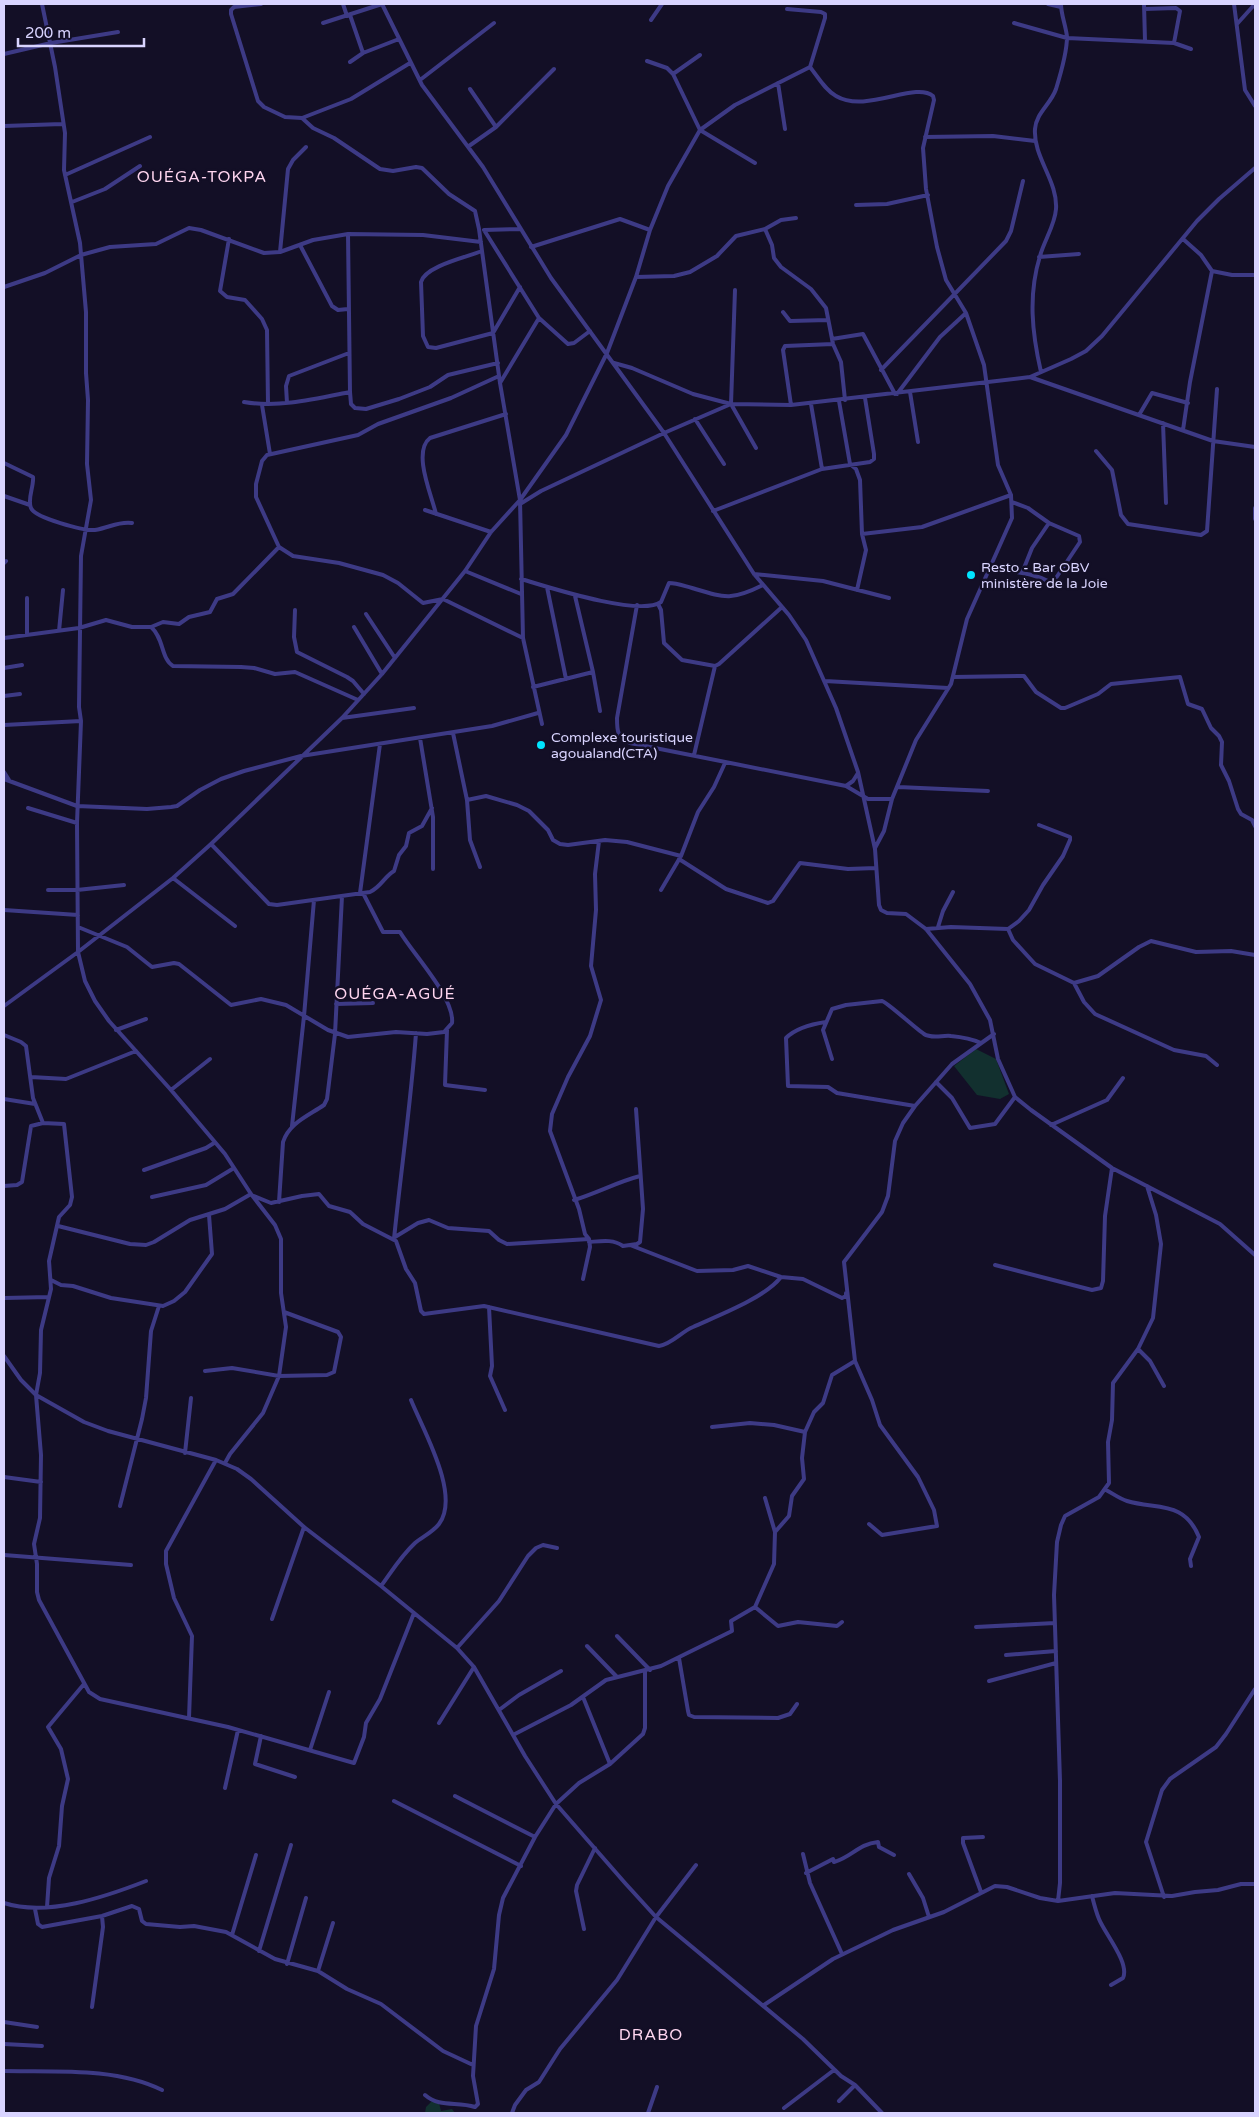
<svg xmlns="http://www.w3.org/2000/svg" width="1259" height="2117" font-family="'Varela Round',sans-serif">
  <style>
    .park { fill: #12302f }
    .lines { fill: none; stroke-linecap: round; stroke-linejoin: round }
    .minor { stroke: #3d3a85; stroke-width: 4 }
    .poi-dot { fill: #00e5ff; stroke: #130f26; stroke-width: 2 }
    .labels { text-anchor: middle; stroke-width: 5; stroke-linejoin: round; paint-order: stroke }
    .poi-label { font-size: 14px; fill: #d9d4ff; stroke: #130f26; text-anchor: start }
    .quarter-label { font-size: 16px; letter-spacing: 1px; fill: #ffd6f0; stroke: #130f26 }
  </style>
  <rect width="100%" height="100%" fill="#130f26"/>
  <path class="park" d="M976,1049L996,1059L1009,1094L1000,1099L977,1095L954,1066Z
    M432,2101L439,2103L441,2111L452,2109L455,2113H425L426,2107Z"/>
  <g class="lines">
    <path class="minor" d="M42,4L55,67L65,133L64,170L80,243L86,312V373L88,400L87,464L91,500L81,556L79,707L81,721L77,823L78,952L85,981L95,1001L109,1021L171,1090L225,1154L251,1194L275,1225L281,1239V1293L286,1327L279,1376L263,1413L230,1454L225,1463
      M261,4L234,7L231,10V14L258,101L264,107L285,117L302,118L351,99L410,63
      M343,4L347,16
      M382,4L422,85L483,167L551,278L664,433L754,574L789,615L806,640L836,708L858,772L875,849L879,905L881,910L887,913L906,914L926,929L970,984L990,1020L998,1059L1015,1097L1031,1110L1112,1168L1220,1224L1255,1255
      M1048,4L1061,7
      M1144,4L1145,41
      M1234,4L1245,90L1255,106
      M1144,9L1176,8L1180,11L1174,43
      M350,15L363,53
      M651,20L662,4
      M323,23L382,4
      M1014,23L1067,38L1174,43L1191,49
      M1237,24L1255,4
      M4,54L51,43L118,32
      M647,61L667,68L673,74L700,130L755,163
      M350,62L363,53L399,39
      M810,67C818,77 825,90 836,96C866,114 915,81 933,96L934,100L923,148L926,189L937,247L946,280L966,313L984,365L998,465L1011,495L1012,518L967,619L951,684L916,740L892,799L884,831L875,848
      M673,74L700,55
      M420,80L494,23
      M778,83L785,129
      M470,89L496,127
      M302,118L313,128L334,138L380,169L393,171L416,167L422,168L449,194L475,211L479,229L500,383L520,500L523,638L542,724
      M4,126L62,124
      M925,137L993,136L1035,141
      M469,146L496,127L554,69
      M65,175L150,137
      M72,202L105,189L140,166
      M856,205L887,204L928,195
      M765,229L772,245L774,258L781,267L811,289L826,308L833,344L841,362L845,400
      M484,230L539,318L568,344L574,343L590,331
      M484,230L521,229
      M348,234L350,392L351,404L355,408L366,409L399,399L430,387L448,375L498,363
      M229,239L220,291L227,297L245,300L262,319L267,330L268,404
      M1183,239L1201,255L1212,271L1232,275H1255
      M300,245L332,306L338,310L348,309
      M531,247L620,219L650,230
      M482,251C467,257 425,266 421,282L423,336L428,347L436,348L493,333L520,287
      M280,252L288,169L293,160L306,147
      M1039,257L1079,254
      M636,277L674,276L690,272L717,256L736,236L765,229L781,220L796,218
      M4,287L45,273L81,255L110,247L156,244L189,228L201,230L264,253L280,252L313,240L348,234L423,235L481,242
      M735,290L731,404L756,448
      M783,312L790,321L828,320
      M832,339L863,334L895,394
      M614,363L632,368L693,394L731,404L791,405L1030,377L1071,359L1086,351L1102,336L1197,221L1219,199L1255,168
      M881,370L1006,241L1011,231L1023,181
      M1041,372C1032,333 1028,295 1040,256C1044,241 1055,225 1056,209C1058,181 1033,157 1035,129C1036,113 1051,104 1056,89C1060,76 1067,51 1067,37C1066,26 1061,15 1061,4
      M499,376L451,398L378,424L358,435L267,455L262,461L256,484V497L279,547L293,556L339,563L383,575L398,583L423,603L443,599L523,638
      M1030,377L1213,441L1255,447
      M500,383L539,318
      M910,392L918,442
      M897,394L940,337L966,313
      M839,401L850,464L856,469L860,480L862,534L866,550L857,590
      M244,402C279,408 315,399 350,392
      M287,403L286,386L289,376L349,353
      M811,404L822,469
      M262,405L270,454
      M791,405L783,350L785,346L833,344
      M1139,415L1152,393L1188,403
      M695,419L724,464
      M1163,423L1166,503
      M1183,430L1190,382L1212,271
      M1096,451L1112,470L1121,515L1128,524L1201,535L1207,531L1217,389
      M4,463L33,477C34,487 27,499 31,508C35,518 84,531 95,530C109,528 118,521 132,523
      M4,496L30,505
      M520,504L541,491L664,433L731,404
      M425,510L491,532
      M713,511L822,469L870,462L874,459V454L865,398
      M436,514C432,496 412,452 430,438L506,414
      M1255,519V508
      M862,534L922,527L1011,495
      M4,563L6,561
      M989,567C1012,573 1029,571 1050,582L1056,578L1080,542L1079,536L1049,523L1028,508L1012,502
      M465,571L521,594
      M1022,573L1032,548L1049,523
      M754,574L823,581L889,598
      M521,579C548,587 639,617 661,602L669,583C677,583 684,586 692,588C725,598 731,601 763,585
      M547,587L566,679
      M575,596L593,672L600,711
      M27,598V635
      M658,604L661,610L664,643L682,660L715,666L719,664L782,607
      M637,605L617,718C617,731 617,737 630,743L846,786L868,799H892
      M295,610L294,637L297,652L347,677L353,681L364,694
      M366,614L395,658
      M151,627C164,638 161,659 173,666L241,667L254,668L275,674L295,672L358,700
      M354,627L382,674
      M59,631L63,590
      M4,638L79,628L106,620L132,627H151L163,622L179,624L189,617L210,612L217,599L233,594L279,547
      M4,668L22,665
      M953,677L1024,676L1036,692L1061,708H1065L1098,694L1111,684L1180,677L1188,704L1202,709L1211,728L1219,736L1222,742L1221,765L1229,781L1238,809L1241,814L1252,820L1255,826
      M825,681L948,688
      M533,687L593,672
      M4,696L20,694
      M342,718L414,708
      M4,725L81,721
      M453,733L467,800L470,840L480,867
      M420,738L433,817V869
      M694,755L715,666
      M4,772L9,780
      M4,779L77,806L147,809L171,807L177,806L200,790L221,779L244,771L301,756L492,726L538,713
      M846,786L853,781L858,773
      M898,787L988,791
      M467,800L486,796L517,805L529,811L548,830L553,840L560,844L568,845L605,840L627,842L681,856
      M28,808L77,823
      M211,844L269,904L277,905L370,892C381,887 384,877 394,871L399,855L406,846L409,833L422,826L432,808
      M679,859L726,889L768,903L773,901L800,863L848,869L876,868
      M173,878L235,926
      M48,890H77L124,885
      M661,890L681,856L698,812L714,787L725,763
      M360,893L380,744
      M4,910L78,915
      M78,927L127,947L152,967L174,963L179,964L231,1005L261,999L286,1005L328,1030L348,1037L396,1032L427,1034L444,1032L452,1023C455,998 413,954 400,932H383L363,893
      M938,927L943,911L953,892
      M926,929L951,927L1008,929L1013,940L1035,964L1074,983L1098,976L1139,947L1151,941L1196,952L1231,951L1255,955
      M1008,929L1019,921L1029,910L1043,885L1063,856L1070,840V837L1039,825
      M1074,983L1084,1002L1095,1014L1174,1050L1206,1056L1217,1065
      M336,1004L373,1003
      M4,1006L78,952L173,878L211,844L342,718L382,674L465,571L491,532L520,500L566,435L607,353L636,277L650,230L668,186L700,130L735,105L810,67L825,18V14L821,12L787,9
      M826,1022C812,1024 796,1028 786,1038L788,1086L828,1087L837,1093L915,1106
      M116,1030L146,1019
      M447,1030L445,1085L485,1090
      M4,1035L21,1042L26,1046L33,1098L43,1123
      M832,1059L823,1030L832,1009L846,1005L882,1001C887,1002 916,1029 924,1034C931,1039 943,1035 951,1036C961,1037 972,1039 981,1043
      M31,1077L66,1079L136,1051
      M936,1082L952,1098L970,1128L995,1124L1015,1097
      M171,1090L210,1059
      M4,1099L35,1104
      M1051,1125L1107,1100L1123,1078
      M292,1126L304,1016L314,900
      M144,1170L206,1148L214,1143
      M4,1186L17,1185L22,1182L31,1126L43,1123L64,1124L72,1197L70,1205L59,1217L49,1261L51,1289L41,1330L40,1373L36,1395L41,1455L40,1518L34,1544L37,1564V1592L39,1600L89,1692L100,1699L228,1727L354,1763L364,1737L366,1723L380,1699L414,1613
      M254,1196L271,1203L302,1196L319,1194L329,1206L350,1212L363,1224L396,1241L406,1269L415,1283L421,1311L424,1314L484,1306L659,1346C672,1344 681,1332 693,1327C717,1316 765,1298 781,1277
      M152,1197L206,1185L234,1168
      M574,1200C597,1193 617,1182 640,1176
      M279,1202L283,1142C289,1123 308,1116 324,1105L327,1099L335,1034L342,896
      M58,1226L130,1244L146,1245L154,1242L190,1220L225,1209L251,1194
      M395,1237L418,1223L429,1220L448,1228L489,1231L499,1240L507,1244L589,1239
      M394,1239C401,1170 411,1102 416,1033
      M589,1242C602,1241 613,1239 623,1246L637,1244L640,1242L643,1209L636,1109
      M630,1245L697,1271L733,1270L748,1266L781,1277L803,1279L842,1298L846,1296V1293
      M995,1265L1092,1290L1101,1288L1103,1281L1105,1216L1112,1168
      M583,1279L590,1247L589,1239L585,1234L579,1209L550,1131L552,1114L568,1077L590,1036L601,1000L591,966L596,910L595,874L599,841
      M51,1280L61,1285L73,1286L111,1298L163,1306L174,1301L185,1292L212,1254L209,1215
      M4,1298L49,1297
      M489,1307L492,1366L490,1376L505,1410
      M1138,1349L1153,1318L1161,1244L1156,1215L1147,1186
      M4,1356L21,1380L36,1395L84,1422L108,1431L216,1460L237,1469L251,1479L304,1527L381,1586L457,1648L474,1667L525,1756L556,1804L625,1883L656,1917L803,2039L841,2076L855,2085L882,2113
      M855,1361L872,1400L880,1425L918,1477L934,1510L937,1526L882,1535L869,1524
      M205,1371L232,1368L279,1376L327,1375L334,1372L341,1337L338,1332L284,1312
      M712,1427L750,1423L774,1425L805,1432
      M185,1453L191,1398
      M4,1477L41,1482
      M1106,1490C1112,1493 1120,1499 1127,1501C1157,1510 1184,1500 1199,1537L1190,1559L1191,1566
      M765,1498L775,1532L789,1516L792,1496L804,1479L802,1458L805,1432L814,1412L823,1403L832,1375L855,1361L844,1262L882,1212L888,1196L895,1141L903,1123L915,1106L952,1064L994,1034
      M120,1506L142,1419L146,1398L151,1331L159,1306
      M4,1555L131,1565
      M381,1586C392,1571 401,1556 415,1543C422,1537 433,1532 439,1524C461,1495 423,1430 411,1400
      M755,1607L778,1626L798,1622L837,1626L842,1622
      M272,1619L304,1527
      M976,1627L1055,1623
      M617,1636L650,1670
      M587,1646L617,1677
      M457,1648L499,1601L528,1556L536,1548L543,1545L557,1548
      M1006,1655L1056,1651
      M679,1658L688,1711L689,1715L694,1717L778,1718L790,1714L797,1704
      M989,1681L1056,1663
      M583,1697L610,1764
      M499,1710L519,1695L561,1671
      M189,1718L192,1636L174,1598L166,1564V1551L216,1460
      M439,1723L474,1667
      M513,1735L571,1705L606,1680L661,1666L732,1631L731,1621L755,1607L774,1564L775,1532
      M261,1736L255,1764L295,1777
      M310,1750L329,1692
      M225,1788L238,1730
      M455,1796L535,1837
      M394,1801L521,1866
      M803,1854L810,1883L842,1954
      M806,1873L833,1859L834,1862C852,1857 858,1844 878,1842L879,1847L894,1855
      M909,1874L923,1898L929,1917
      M981,1892L963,1843V1838L983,1837
      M1092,1896C1094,1904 1096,1912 1099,1919C1105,1934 1130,1963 1123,1978L1111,1985
      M1164,1897L1146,1842L1162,1790L1170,1779L1216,1747L1226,1734L1255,1689
      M1058,1901L1060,1883V1781L1054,1595L1057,1542L1061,1525L1065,1516L1099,1497L1109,1483L1108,1442L1112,1420L1113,1383L1138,1349L1150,1361L1164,1386
      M4,1903C47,1917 105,1897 146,1881
      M47,1907L49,1878L59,1846L62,1806L68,1779L61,1749L48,1727L84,1684
      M35,1909L38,1924L42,1927L102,1916L132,1906L139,1909L142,1921L146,1924L180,1927L194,1926L226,1932L275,1959L318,1971L347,1989L381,2004L443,2051L473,2065
      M584,1929L576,1891L577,1885L595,1848
      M232,1935L256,1855
      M259,1951L291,1845
      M287,1964L306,1898
      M318,1971L333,1923
      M764,2005L833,1959L893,1930L944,1912L995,1886L1007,1887L1040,1898L1058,1901L1115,1893L1172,1896L1195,1892L1218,1890L1241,1884H1255
      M92,2007L103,1927L102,1916
      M4,2022L37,2027
      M4,2044L42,2046
      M4,2071C54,2072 116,2067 162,2090
      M425,2095C440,2108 457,2101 475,2107L478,2104L473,2076L476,2026L494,1969L499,1915L503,1898L535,1837L556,1804L579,1783L610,1764L643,1734L645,1728V1671
      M839,2101L855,2085
      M784,2108L834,2070
      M512,2113L515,2105L526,2090L539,2082L560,2049L617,1980L656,1917L696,1865
      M648,2113L657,2087"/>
  </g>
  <g class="poi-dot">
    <circle cx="971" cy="575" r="5"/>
    <circle cx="541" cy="745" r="5"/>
  </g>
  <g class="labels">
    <g class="poi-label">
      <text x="981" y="572">Resto - Bar OBV<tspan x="981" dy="16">ministère de la Joie</tspan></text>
      <text x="551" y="742">Complexe touristique<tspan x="551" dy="16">agoualand(CTA)</tspan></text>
    </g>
    <g class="quarter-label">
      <text x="202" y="182">OUÉGA-TOKPA</text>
      <text x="395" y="999">OUÉGA-AGUÉ</text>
      <text x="651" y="2040">DRABO</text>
    </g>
  </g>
  <rect width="1259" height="2117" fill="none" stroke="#d9d4ff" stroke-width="10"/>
  <path d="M18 38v8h126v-8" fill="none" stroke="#d9d4ff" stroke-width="2.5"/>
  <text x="25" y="38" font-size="15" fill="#d9d4ff" stroke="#130f26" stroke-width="4" paint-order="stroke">200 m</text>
</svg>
